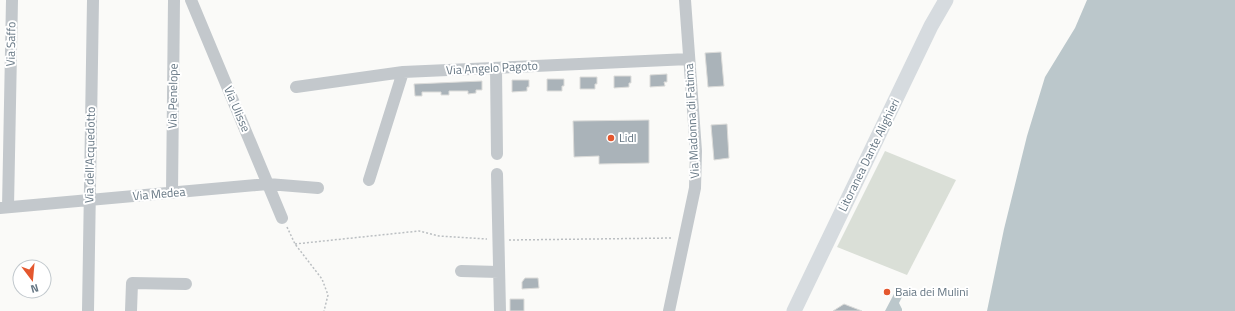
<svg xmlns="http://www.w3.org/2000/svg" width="1235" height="311" font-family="'Titillium Web',sans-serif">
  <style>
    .green { fill: #dadfd7 }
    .water { fill: #bbc7cb }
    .building { fill: #aab3b9; stroke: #dcdcda }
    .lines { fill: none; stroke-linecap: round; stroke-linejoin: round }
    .path { stroke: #bbbfc2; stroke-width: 1.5; stroke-dasharray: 2 2; stroke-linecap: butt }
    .minor { stroke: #c3c8cc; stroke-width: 12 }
    .major { stroke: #d6dbdf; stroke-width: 15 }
    .poi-dot { fill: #e4572e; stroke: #fff; stroke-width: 1.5 }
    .labels { text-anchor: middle; stroke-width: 4; stroke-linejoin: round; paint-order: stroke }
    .street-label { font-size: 12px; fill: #657683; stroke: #fff }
    .poi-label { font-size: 12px; fill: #657683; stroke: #fff; text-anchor: start }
  </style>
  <rect width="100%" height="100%" fill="#fafaf8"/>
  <path class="green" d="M885,151L956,180L907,275L837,247Z"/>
  <path class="water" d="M1087,0H1235V311H987L1004,229L1027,136L1045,77L1075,28Z
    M895,292L903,295L899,303L902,309V311H885Z"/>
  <path class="building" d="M721,52L724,86L708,87L705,53Z
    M667,74V82H664L665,86L650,87V75Z
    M614,76H631V83H629V87L614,88Z
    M580,77H597V84H595V89H580Z
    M547,79H564V86H562V91H547Z
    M512,80H529V87H527V91L512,92Z
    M482,81V90H476V93L468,94V91H449V95H441V92H422V96H415L414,84Z
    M649,120V163L599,164V156L574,157L573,121Z
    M727,124L729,158L714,160L711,125Z
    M525,278H538L539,288L522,289V282Z
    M510,299H524V311H510Z
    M844,304L862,311H833Z"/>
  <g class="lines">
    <path class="path" d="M287,227L295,244L322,279L328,295L324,311
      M509,240L673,238
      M295,244L419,231L439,236L487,239"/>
    <path class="minor" d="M191,0L282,218
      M496,68L497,154
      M296,87L403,72L689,59
      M497,174L500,311
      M369,180L403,72
      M172,193L174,0
      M8,207L12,0
      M0,208L268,184L318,188
      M461,271L499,272
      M88,311L93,0
      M131,311L132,283L186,284
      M669,311L695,188L696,151L685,0"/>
    <path class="major" d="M794,311L931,26L946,0"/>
  </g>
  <g class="poi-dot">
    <circle cx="611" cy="138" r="4"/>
    <circle cx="887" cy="292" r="4"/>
  </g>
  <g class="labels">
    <g class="street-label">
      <text transform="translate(11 44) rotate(-89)" y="4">Via Saffo</text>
      <text transform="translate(492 68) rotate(-3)" y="4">Via Angelo Pagoto</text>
      <text transform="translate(173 96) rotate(-89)" y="4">Via Penelope</text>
      <text transform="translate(237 109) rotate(67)" y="4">Via Ulisse</text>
      <text transform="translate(692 121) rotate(-93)" y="4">Via Madonna di Fatima</text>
      <text transform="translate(90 155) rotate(-89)" y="4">Via dell'Acquedotto</text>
      <text transform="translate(869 155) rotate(-64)" y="4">Litoranea Dante Alighieri</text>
      <text transform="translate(159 194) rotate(-5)" y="4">Via Medea</text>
    </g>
    <g class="poi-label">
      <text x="619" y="142">Lidl</text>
      <text x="895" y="296">Baia dei Mulini</text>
    </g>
  </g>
  <g transform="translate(32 279) rotate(164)"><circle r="19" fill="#ffffff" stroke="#c1c8cd"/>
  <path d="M0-3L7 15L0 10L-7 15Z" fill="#e4572e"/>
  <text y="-6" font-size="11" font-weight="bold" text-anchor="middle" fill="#657683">N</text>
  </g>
</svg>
